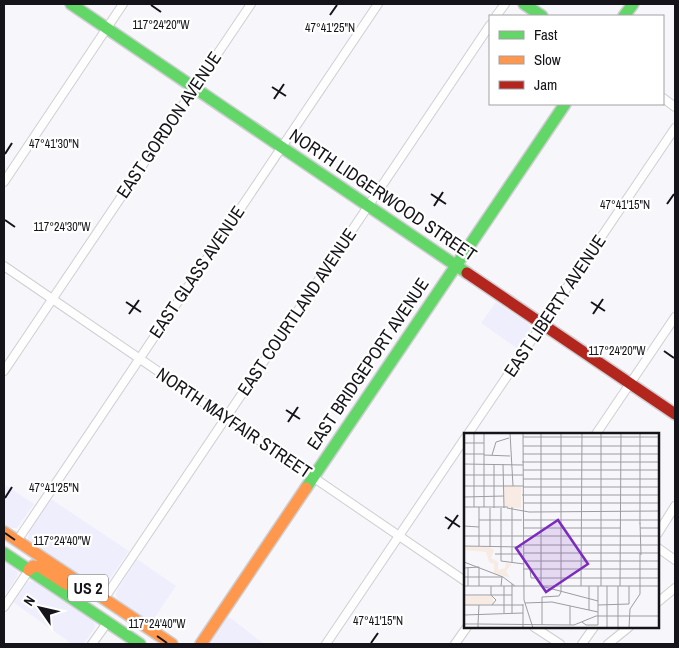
<svg xmlns="http://www.w3.org/2000/svg" width="679" height="648" font-family="'Archivo Narrow',sans-serif">
  <style>
    .built { fill: #efeefc }
    .lines { fill: none; stroke-linecap: round; stroke-linejoin: round }
    .street-casing { stroke: #ceced3; stroke-width: 10 }
    .fast-casing { stroke: #ceced3; stroke-width: 14 }
    .slow-casing { stroke: #ceced3; stroke-width: 14 }
    .jam-casing { stroke: #ceced3; stroke-width: 14 }
    .street { stroke: #fefefe; stroke-width: 8 }
    .fast { stroke: #63d668; stroke-width: 11 }
    .slow { stroke: #ff974d; stroke-width: 11 }
    .jam { stroke: #b3261e; stroke-width: 11 }
    .ticks { fill: none; stroke: #14141a; stroke-width: 2 }
    .labels { text-anchor: middle; stroke-width: 4.5; stroke-linejoin: round; paint-order: stroke }
    .shield { fill: #fff; stroke: #5a5a5f; stroke-width: 1 }
    .shield-label { font-size: 16px; font-weight: bold; fill: #14141a }
    .street-label { font-size: 18px; fill: #14141a; stroke: #fff }
    .inset-road { fill: none; stroke: #9c9ca1; stroke-width: 1 }
    .view { fill: #7b2cbf; fill-opacity: 0.15; stroke: #7b2cbf; stroke-width: 2.5 }
    .inset-edge { fill: none; stroke: #14141a; stroke-width: 2.5 }
    .ticks-label { font-size: 12px; text-anchor: middle; fill: #14141a; stroke: #fff; stroke-width: 4.5; stroke-linejoin: round; paint-order: stroke }
  </style>
  <rect width="100%" height="100%" fill="#f7f7fb"/>
  <path class="built" d="M496,302L528,324L530,327V330L518,349L481,323Z
    M4,484L34,504L17,528H11L4,524Z
    M51,499L129,551L105,586L102,587L97,586L28,540V536L29,531Z
    M137,559L176,586L151,623L119,600L116,596L117,590Z
    M4,561L15,569L18,573L17,577L4,597Z
    M29,581L36,582L93,620L95,625L94,629L84,644H72L13,602L26,583Z
    M228,617L232,619L264,644H210Z"/>
  <g class="lines">
    <g class="street-casing">
      <path id="street" d="M496,16L505,4
        M663,98L675,107
        M4,182L123,4
        M4,266L465,581
        M4,371L251,4
        M468,434L675,128
        M596,434L675,317
        M658,533L675,506
        M17,541L378,4
        M658,548L675,560
        M104,599L490,25
        M658,602L675,588
        M4,607L29,570
        M534,627L560,644
        M92,644L107,623
        M326,644L465,438
        M455,644L467,627
        M582,644L594,627
        M608,644L629,627"/>
    </g>
    <g class="fast-casing">
      <path id="fast" d="M71,4L467,273
        M524,4L542,16
        M624,16L633,4
        M306,488L565,104
        M4,553L140,644"/>
    </g>
    <g class="slow-casing">
      <path id="slow" d="M4,532L172,644
        M29,570L33,566L40,567L66,584
        M201,644L306,488"/>
    </g>
    <g class="jam-casing">
      <path id="jam" d="M467,273L675,414"/>
    </g>
    <use href="#street" class="street"/>
    <use href="#fast" class="fast"/>
    <use href="#slow" class="slow"/>
    <use href="#jam" class="jam"/>
  </g>
  <path class="ticks" d="M151,5L161,12M330,15L337,5M272,87L286,96M274,99L284,84M5,154L12,143M431,194L446,204M667,204L674,194M434,206L443,192M5,220L15,227M126,302L141,312M591,302L605,311M129,314L139,300M593,314L603,299M664,351L674,358M286,410L300,419M288,422L298,407M5,498L12,487M445,517L460,527M448,529L458,515M5,533L15,540M157,636L167,643M371,643L378,633"/>
  <g class="labels">
    <rect class="shield" x="68" y="574.5" width="40" height="27" rx="4"/>
    <g class="shield-label">
      <text x="88" y="594">US 2</text>
    </g>
    <g class="street-label">
      <text transform="translate(169 125) rotate(-56)" y="6">EAST GORDON AVENUE</text>
      <text transform="translate(383 195) rotate(34)" y="6">NORTH LIDGERWOOD STREET</text>
      <text transform="translate(197 272) rotate(-56)" y="6">EAST GLASS AVENUE</text>
      <text transform="translate(555 306) rotate(-56)" y="6">EAST LIBERTY AVENUE</text>
      <text transform="translate(297 312) rotate(-56)" y="6">EAST COURTLAND AVENUE</text>
      <text transform="translate(368 364) rotate(-56)" y="6">EAST BRIDGEPORT AVENUE</text>
      <text transform="translate(234 423) rotate(34)" y="6">NORTH MAYFAIR STREET</text>
    </g>
  </g>
  <g transform="translate(464 433)">
    <rect width="195" height="195" fill="#f7f7fb"/>
    <path d="M0,113L26,114L30,117L27,125L34,129V137L41,135L42,130L48,131L42,138L46,145L30,140V131L25,129L22,119L0,117Z" fill="#f8ebe3"/>
    <path d="M40,54H57V75L40,74ZM0,163H28L30,171L0,172Z" fill="#f8ebe3"/>
    <path class="inset-road" d="M10,0V74M20,0V74M46,0L49,53M59,0L60,167L69,195M77,0V153L134,168M176,0V91M59,4H195M0,10H20M59,13H195M0,21H20M59,21H195M20,22L46,23M28,22L32,9L45,5M58,29H195M0,31L59,32M30,31V75M39,31L40,75M59,37H195M0,42H59M0,43V74M59,46H195M0,53H59M59,54H195M58,62H195M0,64L40,63M60,70H195M0,74H44M15,74V113M48,74V130M26,75V114M37,75V128L60,131M43,75L65,79L195,78M15,87H58M60,87H195M176,90L177,122M0,93L15,94M59,95H157M176,95H195M0,103H195M60,112H195M0,113L58,114M60,120H195M31,121H58M59,128H195M0,129L39,144L51,153M4,134V153M0,135L15,134V153M59,136H195M66,136L67,145H195M0,144H38L37,153M0,153H195M27,153V162L32,167L28,172M40,153V180M117,153L118,0M137,153V0M156,153L157,0M0,162H48M61,170L88,169L134,179M59,171V195M0,172H59M134,172L165,171V153M125,177V153M48,180V151M0,182L59,180M118,189L122,192H134V153M0,191H14L15,172M78,192V164L95,163L97,159V0M106,192V173M14,195V191L110,192L132,183H195M143,195V153M154,195V153M165,195L166,176L176,161V120"/>
    <path class="view" d="M94,87L124,131L82,159L52,115Z"/>
    <rect width="195" height="195" class="inset-edge"/>
  </g>
  <g class="ticks-label">
    <text x="161" y="29">117°24'20"W</text>
    <text x="330" y="32">47°41'25"N</text>
    <text x="54" y="148">47°41'30"N</text>
    <text x="625" y="209">47°41'15"N</text>
    <text x="62" y="231">117°24'30"W</text>
    <text x="617" y="355">117°24'20"W</text>
    <text x="54" y="492">47°41'25"N</text>
    <text x="62" y="545">117°24'40"W</text>
    <text x="378" y="625">47°41'15"N</text>
    <text x="157" y="628">117°24'40"W</text>
  </g>
  <rect width="679" height="648" fill="none" stroke="#14141a" stroke-width="10"/>
  <rect x="489" y="15" width="175" height="90" fill="#ffffff" stroke="#a1a1a3"/>
  <rect x="499" y="31" width="25" height="8" fill="#63d668" stroke="#a1a1a3"/>
  <text x="534" y="40" font-size="15" fill="#14141a">Fast</text>
  <rect x="499" y="56" width="25" height="8" fill="#ff974d" stroke="#a1a1a3"/>
  <text x="534" y="65" font-size="15" fill="#14141a">Slow</text>
  <rect x="499" y="81" width="25" height="8" fill="#b3261e" stroke="#a1a1a3"/>
  <text x="534" y="90" font-size="15" fill="#14141a">Jam</text>
  <g transform="translate(40 608) rotate(304)" stroke="#ffffff" stroke-width="4" paint-order="stroke">
  <path d="M0-4L9 19L0 12L-9 19Z" fill="#14141a"/>
  <text y="-8" font-size="14" font-weight="bold" text-anchor="middle" fill="#14141a">N</text>
  </g>
</svg>
